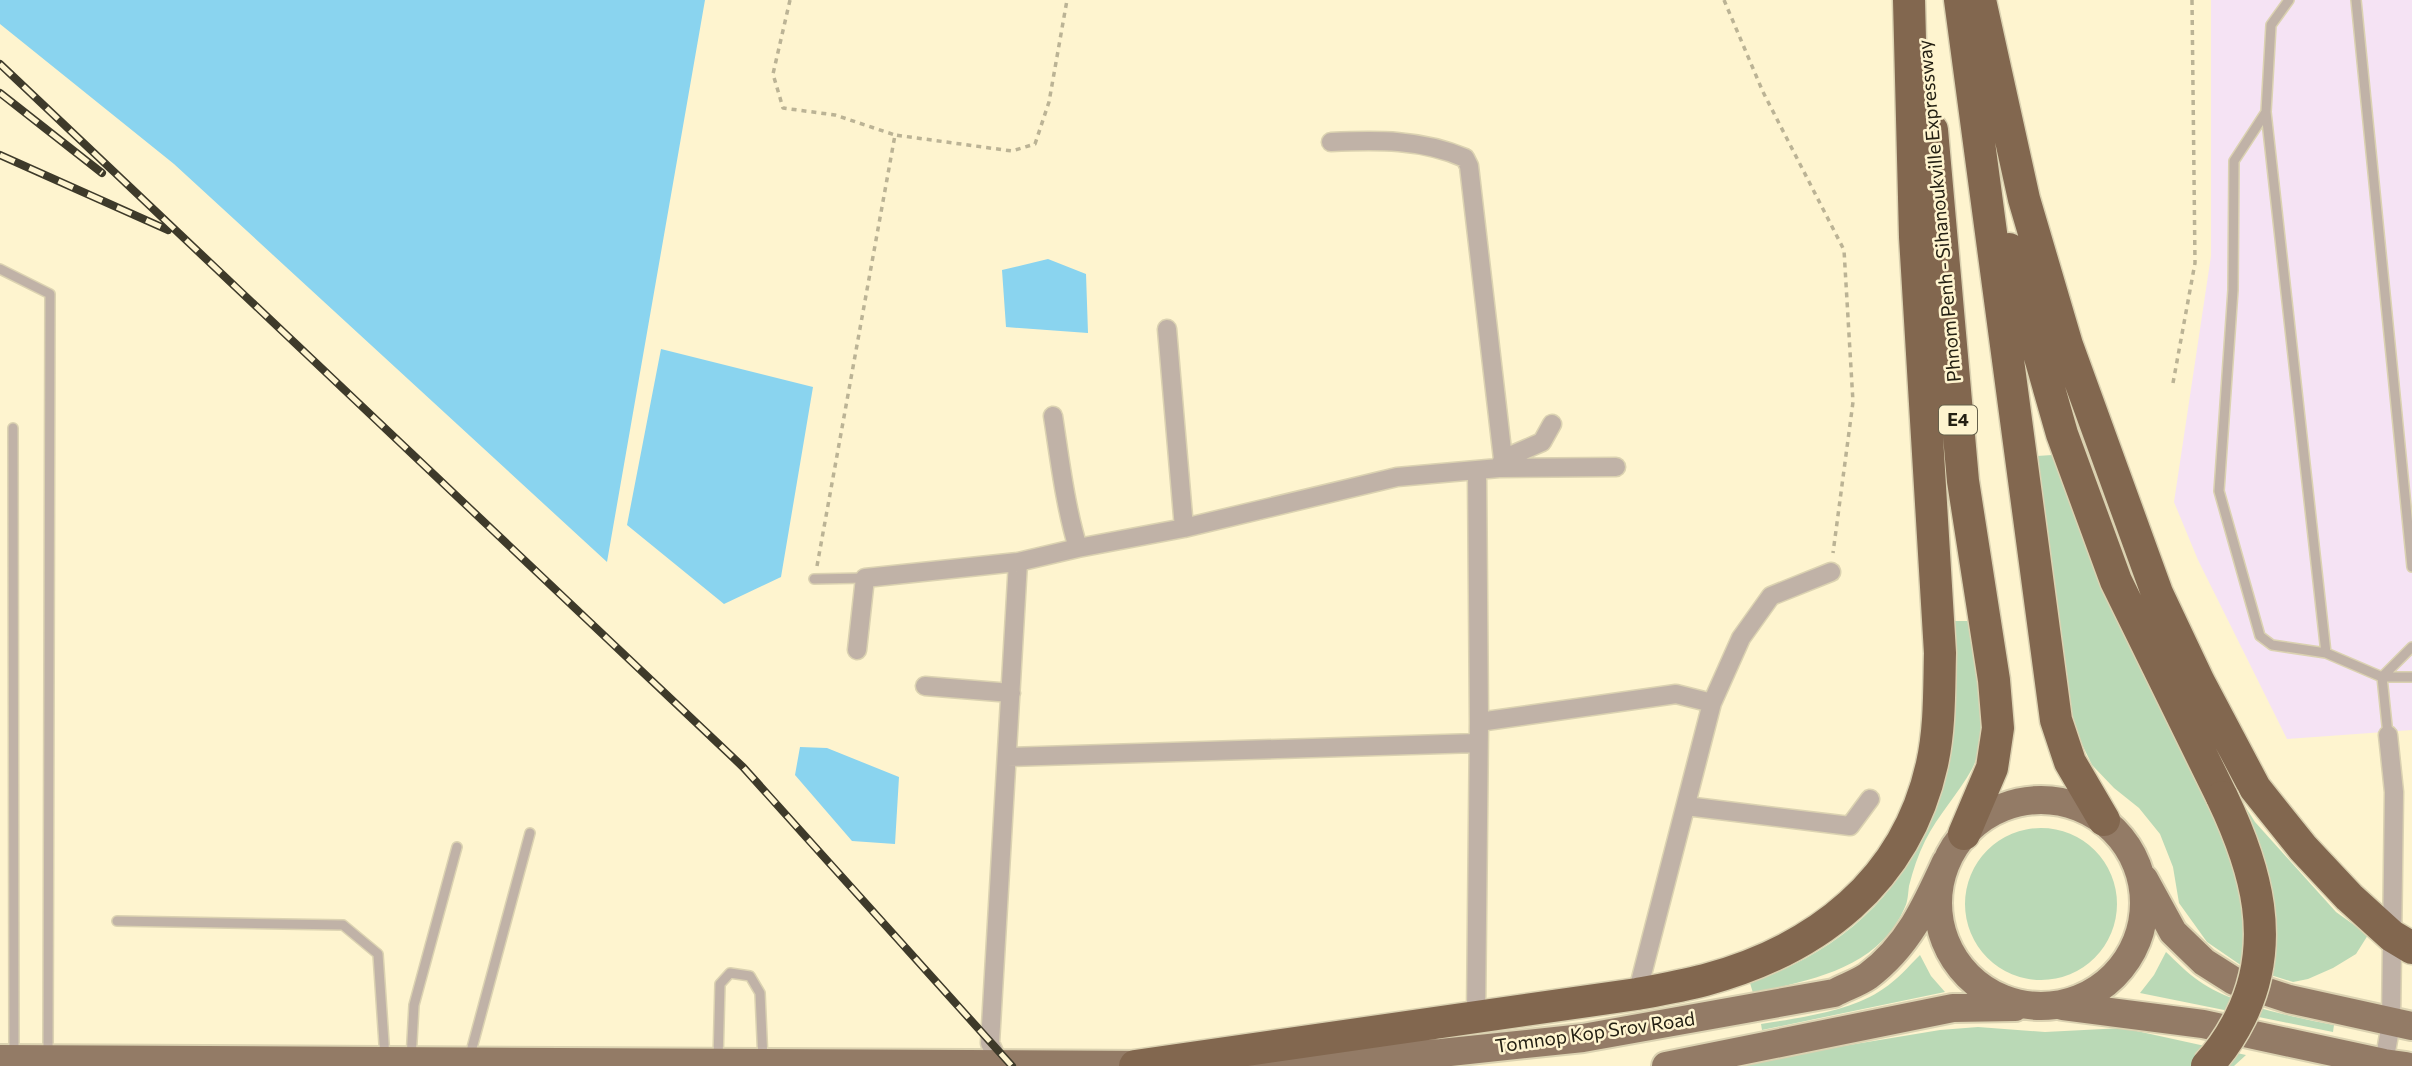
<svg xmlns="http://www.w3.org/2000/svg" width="2412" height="1066" font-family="Commissioner,sans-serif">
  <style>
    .industrial { fill: #f5e3f4 }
    .green { fill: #bad9b6 }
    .water { fill: #8ad4ef }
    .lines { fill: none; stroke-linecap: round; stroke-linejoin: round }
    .service-casing { stroke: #dbd2b1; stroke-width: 12 }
    .minor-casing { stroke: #dbd2b1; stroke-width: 21 }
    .primary-casing { stroke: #dbd2b1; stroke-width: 32 }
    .motorway-casing { stroke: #dbd2b1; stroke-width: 35 }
    .path { stroke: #bbb395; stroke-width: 3.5; stroke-dasharray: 5 5; stroke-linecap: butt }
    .service { stroke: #c0b2a7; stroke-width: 9 }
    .minor { stroke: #c0b2a7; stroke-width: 18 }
    .primary { stroke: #937b66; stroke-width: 28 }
    .motorway { stroke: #82674f; stroke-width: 32 }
    .rail-casing { stroke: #3e3a2a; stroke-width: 8 }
    .rail { stroke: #fef4cf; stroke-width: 5; stroke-dasharray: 16; stroke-linecap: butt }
    .motorway-bridge-casing { stroke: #dbd2b1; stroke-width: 35; stroke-linecap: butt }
    .motorway-bridge { stroke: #82674f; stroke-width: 32 }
    .labels { text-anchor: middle; stroke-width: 5; stroke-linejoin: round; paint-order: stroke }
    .shield { fill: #fef4cf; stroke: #65604b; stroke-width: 2 }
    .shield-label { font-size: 18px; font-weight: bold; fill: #242013 }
    .street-label { font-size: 19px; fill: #242013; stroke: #fef4cf }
  </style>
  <rect width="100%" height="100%" fill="#fef4cf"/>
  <path class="industrial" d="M2211,0H2412V730L2287,739L2198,560L2174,502L2211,256Z"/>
  <path class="green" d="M2052,455L2104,585L2255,822L2336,912L2368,935L2356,954L2333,968L2308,979L2293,982L2242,966L2207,942L2179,903L2173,867L2160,834L2139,808L2114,788L2092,765L2076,732L2068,701L2037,456Z
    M1955,621H1968C1973,661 1992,732 1972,769C1958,794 1938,815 1925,841C1918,855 1913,870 1909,886C1908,893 1908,901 1905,907C1879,969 1810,980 1753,993L1750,983C1841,950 1903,897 1935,805C1943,785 1949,764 1952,743C1957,702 1956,662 1955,621Z
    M1965 904a76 76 0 1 1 152 0a76 76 0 1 1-152 0Z
    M2166,952C2177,962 2187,973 2199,981C2233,1005 2293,1017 2334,1025L2333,1032L2140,993L2154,975Z
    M1920,955L1931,976L1945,992L1762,1030L1761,1024C1799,1018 1852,1011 1883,989C1897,980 1908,967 1920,955Z
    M1978,1027L2045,1032L2123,1028L2246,1055L2234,1066H1721L1940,1030Z"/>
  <path class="water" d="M0,0H705L607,562L174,164L0,24Z
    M1048,259L1086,274L1088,333L1006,327L1002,270Z
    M661,349L813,387L781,577L724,604L627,525Z
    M800,747L827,748L899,777L895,844L852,841L795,775Z"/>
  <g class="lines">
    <g class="service-casing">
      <path id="service" d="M2289,0L2271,25L2266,112L2326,653
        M2356,0L2412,567
        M2266,112L2234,161L2233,290L2219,491L2260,636L2272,645L2326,653L2382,677H2412
        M0,269L50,294L48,1054
        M13,428L14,1057
        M814,579L865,578
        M2382,677L2388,735
        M2382,677L2412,647
        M117,921L343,925L378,954L385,1058
        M411,1059L414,1005L457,847
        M469,1059L530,833
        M718,1061L720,984L730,973L750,976L760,993L763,1061"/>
    </g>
    <g class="minor-casing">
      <path id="minor" d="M1331,142C1377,140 1421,139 1465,158L1469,166L1503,459L1499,468
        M1167,329L1184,528
        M1053,416C1060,461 1065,505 1078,548
        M1503,459L1542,442L1552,424
        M857,650L865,578L1018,562L1078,548L1184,528L1397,477L1499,468L1616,467
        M925,686L1011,693
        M1479,722L1676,694L1712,703
        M1007,757L1478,743
        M1686,806L1850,826L1870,799
        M1637,994L1712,703L1741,638L1771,596L1831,572
        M1476,1017L1479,722L1477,471
        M2384,1063L2391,1023L2394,792L2388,735
        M1000,1066L990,1043L1018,562"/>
    </g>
    <g class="primary-casing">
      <path id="primary" d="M1938 903a103 103 0 1 1 206 0a103 103 0 1 1-206 0Z
        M2144,879L2173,932L2204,962L2234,981L2289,999L2412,1026
        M2063,1006L2203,1024L2384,1063L2406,1066
        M0,1059L1157,1065
        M1254,1061L1441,1053L1583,1038L1834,993C1845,987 1858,983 1868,976C1908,946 1926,906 1946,862
        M1666,1066L1953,1008L2015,1007"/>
    </g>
    <g class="motorway-casing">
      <path id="motorway" d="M1960,0L2056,720L2070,762L2104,820
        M1980,0L2024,199L2067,345L2157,593L2199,682L2255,788L2303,848L2349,897L2392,936L2412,948
        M1932,130L1963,481L1994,680L1998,728L1992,768L1964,834
        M2009,249L2062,434L2116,581L2222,797
        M1135,1066L1637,994C1659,990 1682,986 1705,980C1816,950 1906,882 1932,764C1940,728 1939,690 1940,653L1915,237L1909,0"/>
    </g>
    <path class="path" d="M790,0L773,74L783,108L835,115L895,135
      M1724,0L1763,92L1844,250L1853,402L1833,553
      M2173,383L2195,263L2192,0
      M817,566L895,135L1012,151L1035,144L1049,102L1067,0"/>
    <use href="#service" class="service"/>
    <use href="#minor" class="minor"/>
    <use href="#primary" class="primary"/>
    <use href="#motorway" class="motorway"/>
    <g class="rail-casing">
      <path id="rail" d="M0,64L743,767L1012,1066
        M0,93L102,173
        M0,155L168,230"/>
    </g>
    <use href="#rail" class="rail"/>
    <g class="motorway-bridge-casing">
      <path id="motorway-bridge" d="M2207,1066C2221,1051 2231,1036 2240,1018C2278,943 2256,868 2222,797"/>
    </g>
    <use href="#motorway-bridge" class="motorway-bridge"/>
  </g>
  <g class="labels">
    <rect class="shield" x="1939" y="405.5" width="38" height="29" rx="5"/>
    <g class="shield-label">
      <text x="1958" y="426">E4</text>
    </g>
    <g class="street-label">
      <text transform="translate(1939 211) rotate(-95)" y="7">Phnom Penh - Sihanoukville Expressway</text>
      <text transform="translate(1595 1032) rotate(-8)" y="7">Tomnop Kop Srov Road</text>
    </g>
  </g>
</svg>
